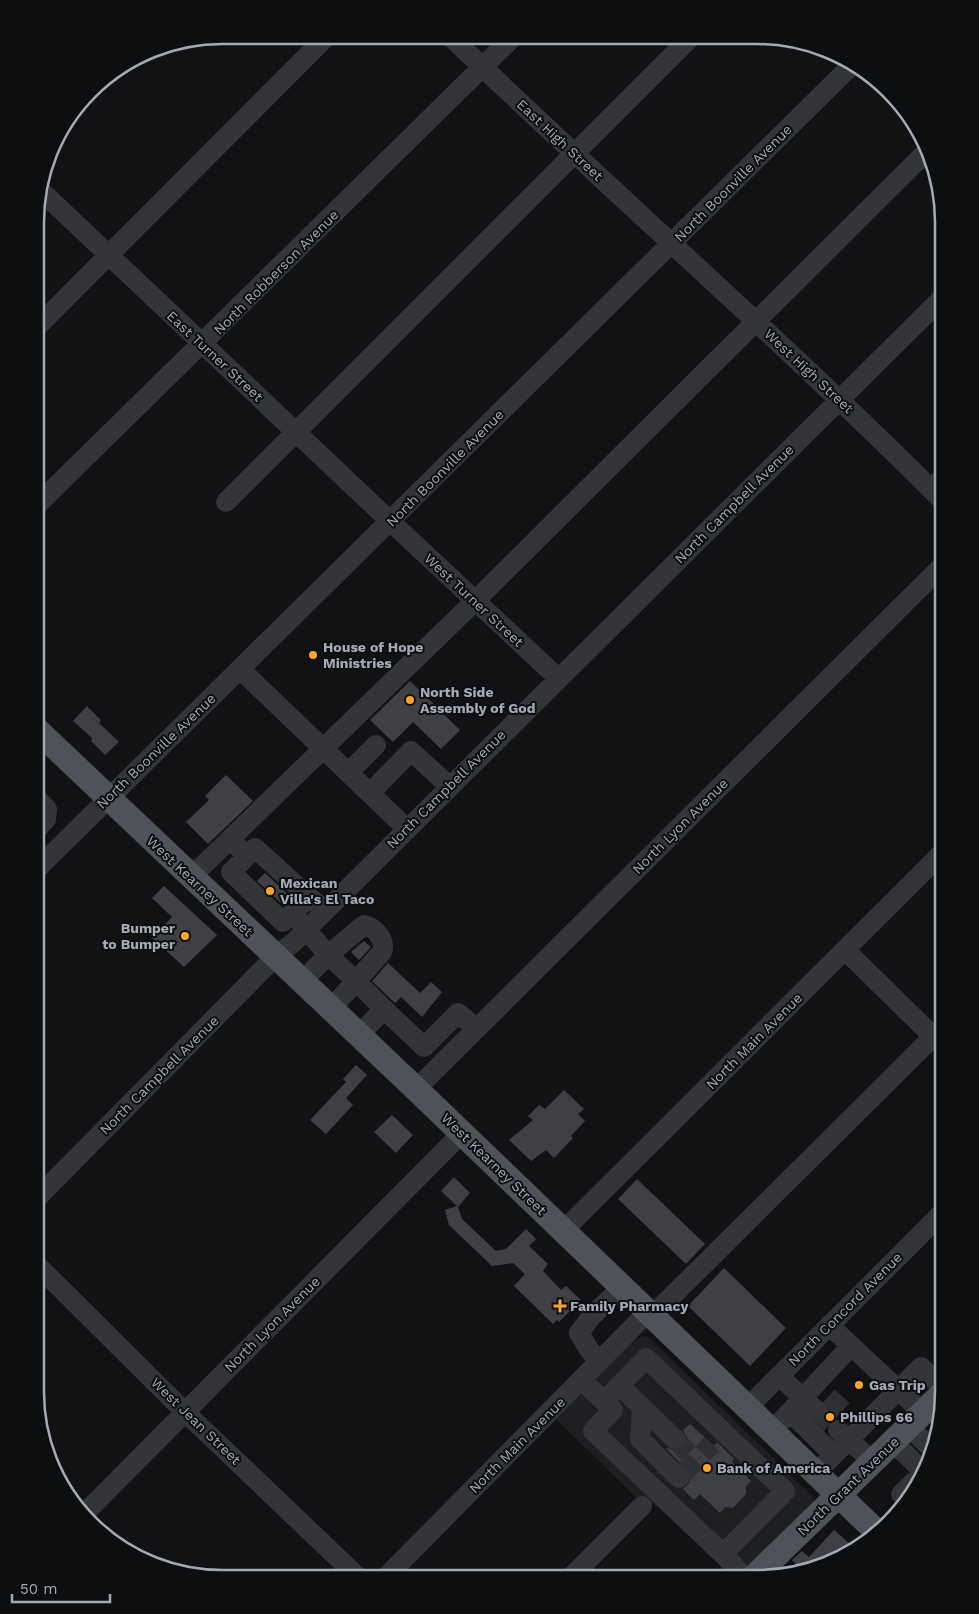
<svg xmlns="http://www.w3.org/2000/svg" width="979" height="1614" font-family="'Work Sans',sans-serif">
  <style>
    .built { fill: #1e1f21 }
    .building { fill: #3e4044 }
    .lines { fill: none; stroke-linecap: round; stroke-linejoin: round }
    .minor-tunnel { stroke: #2f3034; stroke-width: 20; stroke-dasharray: 20 10; stroke-linecap: butt }
    .minor { stroke: #333539; stroke-width: 20 }
    .major { stroke: #4f5259; stroke-width: 25 }
    .poi-dot { fill: #fca623; stroke: #0d0e0f; stroke-width: 2 }
    .labels { text-anchor: middle; stroke-width: 4; stroke-linejoin: round; paint-order: stroke }
    .street-label { font-size: 14px; fill: #a3aab6; stroke: #0d0e0f }
    .poi-label { font-size: 14px; font-weight: bold; fill: #a3aab6; stroke: #0d0e0f; text-anchor: start }
    .rim { fill: none; stroke: #a3aab6; stroke-width: 2.5 }
  </style>
  <rect width="100%" height="100%" fill="#121214"/>
  <path class="built" d="M645,1336L650,1338L811,1495L814,1500L812,1505L734,1579L653,1503L647,1508L556,1419L634,1340Z"/>
  <path class="building" d="M410,681L460,730L441,749L413,722L393,742L370,720Z
    M87,706L101,720L99,723L119,742L105,755L91,741L92,738L73,721Z
    M226,775L253,801L208,844L186,822L209,800L205,796Z
    M265,873L289,895L281,903L257,881Z
    M164,886L217,935L184,967L152,938L172,917L152,898Z
    M364,941L371,947L359,960L351,952Z
    M388,963L420,993L431,982L442,992L422,1017L401,997L395,1003L372,981Z
    M356,1065L367,1075L346,1098L353,1105L326,1134L310,1120L346,1082L343,1079Z
    M564,1090L584,1109L578,1114L585,1121L571,1136L573,1138L554,1158L546,1150L531,1161L509,1140L533,1120L528,1116L539,1105L545,1109Z
    M392,1115L413,1135L396,1153L374,1132Z
    M454,1177L470,1193L458,1207L462,1219L496,1251L506,1249L526,1229L536,1239L529,1246L548,1264L543,1271L561,1290L566,1286L581,1300L559,1322L557,1320L553,1324L514,1286L525,1274L513,1263L492,1266L449,1225L445,1210L457,1206L441,1191Z
    M637,1179L705,1244L686,1264L618,1199Z
    M724,1268L786,1328L750,1366L688,1306Z
    M690,1424L714,1446L717,1442L734,1459L732,1462L751,1481L746,1486V1494L733,1508L726,1507L720,1513L700,1494L694,1500L683,1489L690,1482V1474L666,1448L678,1450L684,1447L686,1436L683,1430Z
    M834,1530L850,1544L828,1565L796,1571L799,1567L792,1560L802,1551L809,1557Z"/>
  <g class="lines">
    <path class="minor-tunnel" d="M828,1397L850,1417
      M816,1410L838,1430
      M675,1439L696,1461
      M682,1475L712,1444"/>
    <path class="minor" d="M450,36C613,193 784,342 944,502
      M39,189L391,522L558,678
      M36,328L328,35
      M931,489L944,476
      M226,502L692,36
      M36,506L514,36
      M240,669L407,829
      M348,773L376,745
      M370,793L411,751L449,786
      M36,830L46,819L47,809L36,798
      M230,839L247,856L231,872L283,922L309,897L325,910
      M247,856L255,848L309,897
      M36,870L853,64
      M191,877L475,601L929,149
      M292,913L328,955L364,925C376,927 386,941 382,952L356,981L328,955L302,981
      M845,950L944,1047
      M331,1009L356,981L384,1009
      M359,1035L384,1009L424,1047L458,1013L476,1028
      M416,1089L944,564
      M35,1200L276,956L293,943L944,296
      M564,1230L944,851
      M35,1263L185,1412L359,1578
      M652,1316L944,1026
      M829,1325L923,1413
      M600,1361L590,1351L579,1333L591,1317L622,1287
      M779,1376L816,1410
      M582,1380L613,1410L593,1431L723,1554L746,1579
      M619,1385L675,1439
      M604,1401L646,1358L785,1491L723,1554
      M642,1407L640,1439L679,1478
      M748,1407L944,1211
      M790,1412L834,1455
      M909,1427L934,1451
      M838,1430L873,1462
      M772,1431L851,1346
      M893,1442L924,1472
      M816,1473L921,1367L944,1389
      M908,1501L901,1494L922,1474
      M83,1515L462,1133
      M385,1578L648,1312
      M570,1578L642,1506"/>
    <path class="major" d="M36,729L416,1089L878,1533
      M752,1579L944,1392"/>
  </g>
  <g class="poi-dot">
    <circle cx="313" cy="655" r="5"/>
    <circle cx="410" cy="700" r="5"/>
    <circle cx="270" cy="891" r="5"/>
    <circle cx="185" cy="936" r="5"/>
    <path d="M557.5 1298.5h5v5h5v5h-5v5h-5v-5h-5v-5h5z"/>
    <circle cx="859" cy="1385" r="5"/>
    <circle cx="830" cy="1417" r="5"/>
    <circle cx="707" cy="1468" r="5"/>
  </g>
  <g class="labels">
    <g class="street-label">
      <text transform="translate(560 140) rotate(43)" y="5">East High Street</text>
      <text transform="translate(733 183) rotate(-45)" y="5">North Boonville Avenue</text>
      <text transform="translate(276 272) rotate(-45)" y="5">North Robberson Avenue</text>
      <text transform="translate(215 356) rotate(43)" y="5">East Turner Street</text>
      <text transform="translate(809 371) rotate(43)" y="5">West High Street</text>
      <text transform="translate(445 468) rotate(-45)" y="5">North Boonville Avenue</text>
      <text transform="translate(734 504) rotate(-45)" y="5">North Campbell Avenue</text>
      <text transform="translate(474 600) rotate(43)" y="5">West Turner Street</text>
      <text transform="translate(156 751) rotate(-44)" y="5">North Boonville Avenue</text>
      <text transform="translate(446 789) rotate(-45)" y="5">North Campbell Avenue</text>
      <text transform="translate(680 826) rotate(-45)" y="5">North Lyon Avenue</text>
      <text transform="translate(200 886) rotate(43)" y="5">West Kearney Street</text>
      <text transform="translate(754 1041) rotate(-45)" y="5">North Main Avenue</text>
      <text transform="translate(159 1075) rotate(-45)" y="5">North Campbell Avenue</text>
      <text transform="translate(494 1164) rotate(44)" y="5">West Kearney Street</text>
      <text transform="translate(845 1309) rotate(-45)" y="5">North Concord Avenue</text>
      <text transform="translate(272 1324) rotate(-45)" y="5">North Lyon Avenue</text>
      <text transform="translate(196 1421) rotate(44)" y="5">West Jean Street</text>
      <text transform="translate(517 1445) rotate(-45)" y="5">North Main Avenue</text>
      <text transform="translate(848 1486) rotate(-44)" y="5">North Grant Avenue</text>
    </g>
    <g class="poi-label">
      <text x="323" y="652">House of Hope<tspan x="323" dy="16">Ministries</tspan></text>
      <text x="420" y="697">North Side<tspan x="420" dy="16">Assembly of God</tspan></text>
      <text x="280" y="888">Mexican<tspan x="280" dy="16">Villa's El Taco</tspan></text>
      <text x="175" y="933" text-anchor="end">Bumper<tspan x="175" dy="16">to Bumper</tspan></text>
      <text x="570" y="1311">Family Pharmacy</text>
      <text x="869" y="1390">Gas Trip</text>
      <text x="840" y="1422">Phillips 66</text>
      <text x="717" y="1473">Bank of America</text>
    </g>
  </g>
  <path d="M0 0H979V1614H0ZM222 44H757A178 178 0 0 1 935 222V1392A178 178 0 0 1 757 1570H222A178 178 0 0 1 44 1392V222A178 178 0 0 1 222 44Z" fill="#0d0e0f" fill-rule="evenodd"/>
  <path class="rim" d="M222 44H757A178 178 0 0 1 935 222V1392A178 178 0 0 1 757 1570H222A178 178 0 0 1 44 1392V222A178 178 0 0 1 222 44Z"/>
  <path d="M12 1594v8h98v-8" fill="none" stroke="#a3aab6" stroke-width="2.5"/>
  <text x="20" y="1594" font-size="15" fill="#a3aab6" stroke="#0d0e0f" stroke-width="4" paint-order="stroke">50 m</text>
</svg>
